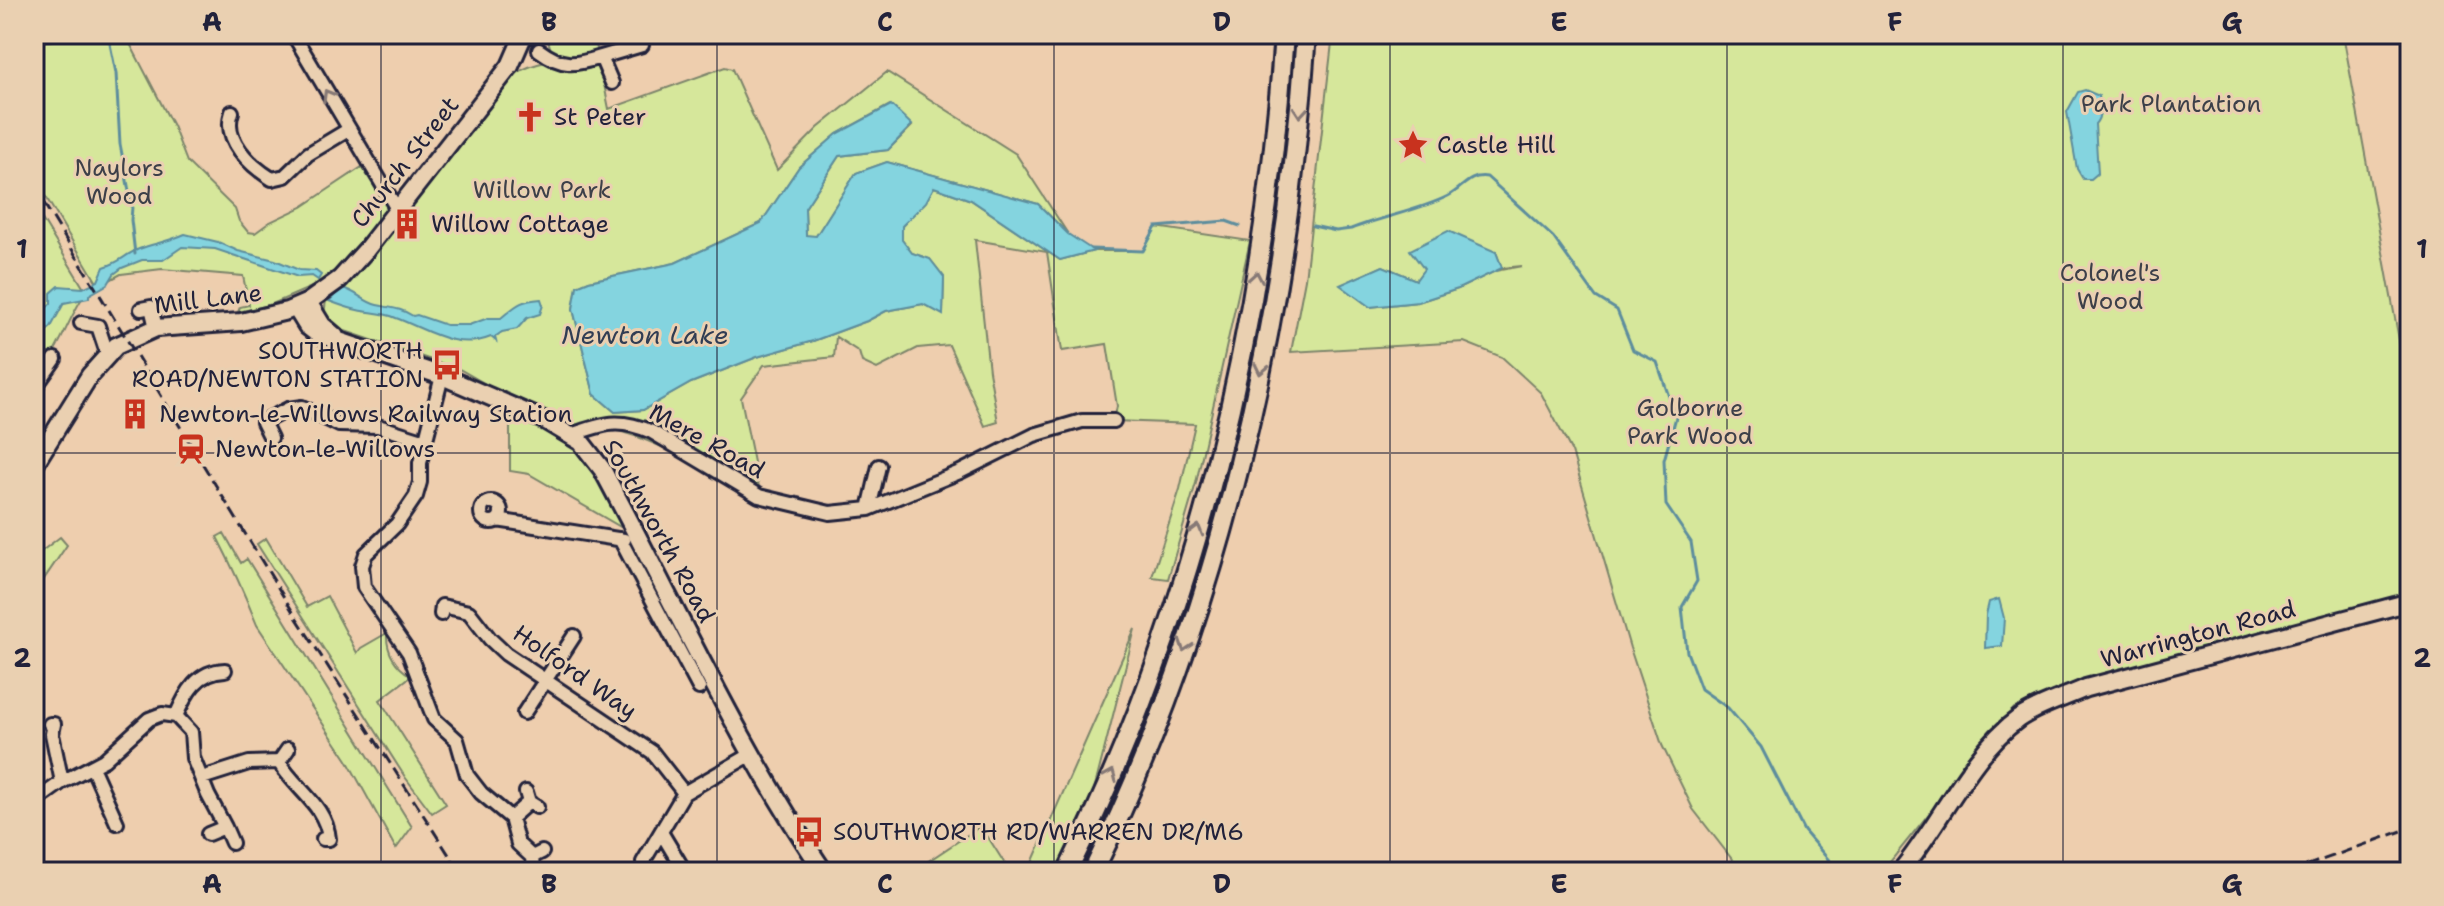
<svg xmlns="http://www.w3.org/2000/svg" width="2444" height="906" font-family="'Shantell Sans',sans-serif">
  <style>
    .green { fill: #d6e79b; stroke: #7c846b; stroke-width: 2; fill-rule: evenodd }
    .water { fill: #84d4df; stroke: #5d8d9d; stroke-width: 2 }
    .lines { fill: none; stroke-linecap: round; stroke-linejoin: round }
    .stream { stroke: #5d8d9d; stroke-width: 3 }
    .minor-casing { stroke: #22223b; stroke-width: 18 }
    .major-casing { stroke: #22223b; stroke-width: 22 }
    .highway-casing { stroke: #22223b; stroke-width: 24 }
    .minor { stroke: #ead0b1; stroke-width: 12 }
    .major { stroke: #ead0b1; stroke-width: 16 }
    .highway { stroke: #ead0b1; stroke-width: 18 }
    .rail { stroke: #22223b; stroke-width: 3; stroke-dasharray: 12 6; stroke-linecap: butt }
    .oneway { stroke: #867976 }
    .grid { fill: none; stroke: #22223b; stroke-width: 2; stroke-opacity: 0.55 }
    .labels { text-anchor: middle; stroke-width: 6; stroke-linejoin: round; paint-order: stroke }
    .park-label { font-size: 24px; fill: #3d4049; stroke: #ead0b1 }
    .poi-label { font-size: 24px; fill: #22223b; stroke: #ead0b1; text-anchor: start }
    .street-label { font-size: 24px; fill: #22223b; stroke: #ead0b1 }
    .water-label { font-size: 26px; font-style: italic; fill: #313d54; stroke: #ead0b1 }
    .neatline { fill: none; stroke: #22223b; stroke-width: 3 }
    .grid-label { font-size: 26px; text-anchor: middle; font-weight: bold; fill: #22223b }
  </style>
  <rect width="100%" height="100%" fill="#eeceae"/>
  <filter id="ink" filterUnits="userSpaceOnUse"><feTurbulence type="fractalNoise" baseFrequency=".0125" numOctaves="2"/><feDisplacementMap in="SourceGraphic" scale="16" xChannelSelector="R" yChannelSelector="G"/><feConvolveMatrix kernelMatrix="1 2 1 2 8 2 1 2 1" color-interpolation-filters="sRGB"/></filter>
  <g filter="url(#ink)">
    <path class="green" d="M97,34H125L173,126L187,162L235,209L239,221L248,232L255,233L270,222L302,207L362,167L395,220C431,168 465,107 519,72C529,65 542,63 554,60L547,37L594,34L609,109L725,67L732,69L777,170L818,128L887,72L1016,154L1068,234L1038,204L887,162L856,173L816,236H806L805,208L839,156L888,150L912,126L890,105L837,134L799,167L761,223L675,263L589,281L577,286L573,309L594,394L615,412L643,410L691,383L757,357L813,341L867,321L886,311L923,304L943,314L944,277L930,259L912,253L902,240V226L925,202L934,187L971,200L1060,260L1094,251H1143L1156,227L1250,241L1196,483L1168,579L1152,577L1180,489L1195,424L1114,421L1117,406L1107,344L1062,351L1047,252L975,240L989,371L998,422L985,426L949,345L918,348L877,369L862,362L859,352L836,337L834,357L764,365L741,398L759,487L638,437L603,426L572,443L585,452L631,533L529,474L510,471V398L461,370L339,329L324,315L326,300L314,286L270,305L238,312L240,307L249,305L243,276L162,269L121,274L99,286L34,177V43Z
      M1333,34H2343L2410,400V594L2014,708L1882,872H1742L1693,809L1662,745L1630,648L1572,452L1541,393L1502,357L1464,342L1291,352L1305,279ZM1496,252L1502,268L1522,266L1495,271L1458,289L1418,302L1370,307L1341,285L1383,266L1416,280L1424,270Z
      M34,206L86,292C71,314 64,337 50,359L39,358L34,363Z
      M224,533L241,563L247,559L412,827L396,849L347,760L257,625C245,595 232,566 217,537Z
      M60,537L67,545L40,585L34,578V557Z
      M266,538L307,607L327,596L357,653L361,648L387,633C386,653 395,666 411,676L380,700L446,804L432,813L405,777L257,544Z
      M1135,629L1094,790L1055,872H1028Z
      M981,826L1010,872H925L921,866Z"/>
    <path class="water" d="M2085,90L2099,96C2100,105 2102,117 2095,124L2098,173L2091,179H2083L2077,169L2067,112L2078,92Z
      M891,105L912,125L888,150L839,156L805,208L806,235L816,236L856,173L887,162L1038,204L1068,234L1094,251L1060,260L971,200L934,187L926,202L902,226V240L912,253L930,259L944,277L943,315L923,304L886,311L867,321L813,341L757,357L691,383L643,410L615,412L594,394L573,309L577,286L589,281L675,263L761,223L799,167L837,134Z
      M1448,231L1496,252L1502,268L1458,289L1418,302L1370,307L1340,285L1383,266L1416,280L1424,269L1410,250Z
      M185,234L218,242L238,251L275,260L299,270L316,271L321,275L318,280L312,276L298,277L215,249L182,247L163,260H142L122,268L114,274L108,284L89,295V298L64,303L51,327L34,342V321L51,303V293L59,286L83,288L98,281L104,267C121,262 124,255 139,249C155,243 167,242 185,234Z
      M342,288C356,291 364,302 377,305C390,308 401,308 413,316L417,315L446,325H469L488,318H501C518,304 519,301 541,299L543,305L540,314L527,318L517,329L502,332L495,337L496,341L491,337C456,351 428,330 396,318C383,312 367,313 353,309C345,307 337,304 329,301Z
      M1999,599L2004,618L2002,646L1985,648L1986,615L1989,602Z"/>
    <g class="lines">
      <path class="stream" d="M110,44L116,73L120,144L132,207L131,220L135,254
        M1313,226L1336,231L1351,229C1381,217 1421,210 1448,196C1463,188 1469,174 1487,177L1553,237L1596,297L1617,310L1633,350L1657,362L1676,417L1664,460L1666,505L1691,542L1697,581L1682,607L1687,652L1701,689L1728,708L1761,747L1804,831L1839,872
        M1091,249L1143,251L1156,227L1226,221L1240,226"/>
      <g class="minor-casing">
        <path id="minor" d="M293,34L397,209
          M523,37L541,34
          M539,50C563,68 575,65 601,57L612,83
          M601,57L642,45
          M232,112C222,140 251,166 272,179L285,176L308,154L348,130
          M141,309L151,307L156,328
          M81,323L98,326L107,353
          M442,376L420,463V482L416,496L397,524L366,554L362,566L364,587L409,653L434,719L457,740L467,775L481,793L511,818L518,844L532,857
          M34,389L55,359
          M571,435C604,423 619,418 652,432L759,496L830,513L869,509L960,472L1034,435L1082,421H1114
          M271,438L263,422L288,409L302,407L339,425L378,426L426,441
          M481 512a10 10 0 1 1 20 0a10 10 0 1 1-20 0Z
          M869,509L879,466
          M497,520L624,540
          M620,539L699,688
          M441,614L442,606L469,612L490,639L506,654L652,752L684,793
          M524,713L574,636
          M176,716C186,693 197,671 225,670
          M50,724H54L52,734L62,782
          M279,762C295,789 326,805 329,839H323
          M92,767L117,823
          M202,778L249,763L279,762L288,749
          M526,792L529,802L537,807
          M34,802L62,782L104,760L149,719L162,714L176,716L191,732L193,758L208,795L225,827
          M511,818L529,802
          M661,832L685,872
          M208,834L225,827L232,843
          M643,862L684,793L752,754
          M533,869L532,857L542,852"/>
      </g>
      <g class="major-casing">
        <path id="major" d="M308,302L322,325L335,336
          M296,308L307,326L316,333L442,376L546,421L581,442L602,469C675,604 738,745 824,872
          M34,465L90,375L116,346L156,328L241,322L287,311L308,302L340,279L366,250L510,66L524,34
          M1900,872C1939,826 1970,754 2018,719C2038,705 2064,698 2086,688L2410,602"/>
      </g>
      <g class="highway-casing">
        <path id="highway" d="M1067,872C1196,612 1265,322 1284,34
          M1093,872C1220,613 1287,320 1306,34"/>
      </g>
      <use href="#minor" class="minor"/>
      <use href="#major" class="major"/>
      <use href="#highway" class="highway"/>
      <path class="rail" d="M34,187L296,617L460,872
        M2289,872L2410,828"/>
    </g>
    <defs><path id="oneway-chevron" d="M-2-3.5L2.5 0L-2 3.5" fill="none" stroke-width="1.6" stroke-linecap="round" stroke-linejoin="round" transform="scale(2)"/></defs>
    <g class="oneway">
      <use href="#oneway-chevron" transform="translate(328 95) rotate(-120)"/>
      <use href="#oneway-chevron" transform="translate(1300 112) rotate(95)"/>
      <use href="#oneway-chevron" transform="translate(1256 277) rotate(-80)"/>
      <use href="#oneway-chevron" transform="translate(1261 369) rotate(102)"/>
      <use href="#oneway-chevron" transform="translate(1197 530) rotate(-74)"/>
      <use href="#oneway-chevron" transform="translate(1185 646) rotate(109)"/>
      <use href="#oneway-chevron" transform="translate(1111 775) rotate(-67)"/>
    </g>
  </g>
  <path class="grid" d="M381,34V872M717,34V872M1054,34V872M1390,34V872M1727,34V872M2063,34V872M34,453H2410"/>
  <defs>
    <g id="church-bare" transform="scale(2.4)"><path d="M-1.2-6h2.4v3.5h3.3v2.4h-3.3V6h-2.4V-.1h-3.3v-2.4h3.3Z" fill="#c8321e" stroke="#ead0b1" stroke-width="2.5" paint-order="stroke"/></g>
    <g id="sight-bare" transform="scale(2.4)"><path d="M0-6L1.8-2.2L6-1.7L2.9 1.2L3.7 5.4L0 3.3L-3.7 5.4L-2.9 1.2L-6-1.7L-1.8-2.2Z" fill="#c8321e" stroke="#ead0b1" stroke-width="2.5" paint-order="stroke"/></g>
    <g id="building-bare" transform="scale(2.4)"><path d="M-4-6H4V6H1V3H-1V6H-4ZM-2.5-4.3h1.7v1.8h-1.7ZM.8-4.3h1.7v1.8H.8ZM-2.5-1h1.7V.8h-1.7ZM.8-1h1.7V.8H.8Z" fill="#c8321e" stroke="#ead0b1" stroke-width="2.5" paint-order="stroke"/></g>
    <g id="bus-bare" transform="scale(2.4)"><path d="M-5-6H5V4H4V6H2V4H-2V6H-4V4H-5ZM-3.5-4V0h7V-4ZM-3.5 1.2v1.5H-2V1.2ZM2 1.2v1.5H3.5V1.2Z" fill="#c8321e" stroke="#ead0b1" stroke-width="2.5" paint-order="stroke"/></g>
    <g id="station-bare" transform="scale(2.4)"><path d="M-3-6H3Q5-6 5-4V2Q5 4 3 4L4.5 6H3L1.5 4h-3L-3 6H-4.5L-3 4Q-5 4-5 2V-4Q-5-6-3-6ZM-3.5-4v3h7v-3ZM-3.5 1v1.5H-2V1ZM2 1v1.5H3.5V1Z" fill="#c8321e" stroke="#ead0b1" stroke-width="2.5" paint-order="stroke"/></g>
  </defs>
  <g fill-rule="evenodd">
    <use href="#church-bare" x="530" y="117"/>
    <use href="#sight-bare" x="1413" y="145"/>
    <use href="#building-bare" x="407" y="224"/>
    <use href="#bus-bare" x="447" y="365"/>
    <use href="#building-bare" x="135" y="414"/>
    <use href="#station-bare" x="191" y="449"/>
    <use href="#bus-bare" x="809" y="832"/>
  </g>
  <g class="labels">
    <g class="park-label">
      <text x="2171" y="112">Park Plantation</text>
      <text x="119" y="176">Naylors<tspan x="119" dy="28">Wood</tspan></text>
      <text x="542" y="198">Willow Park</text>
      <text x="2110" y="281">Colonel's<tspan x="2110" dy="28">Wood</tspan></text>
      <text x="1690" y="416">Golborne<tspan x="1690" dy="28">Park Wood</tspan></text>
    </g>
    <g class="poi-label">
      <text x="554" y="125">St Peter</text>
      <text x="1437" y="153">Castle Hill</text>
      <text x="431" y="232">Willow Cottage</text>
      <text x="423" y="359" text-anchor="end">SOUTHWORTH<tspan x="423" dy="28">ROAD/NEWTON STATION</tspan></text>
      <text x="159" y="422">Newton-le-Willows Railway Station</text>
      <text x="215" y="457">Newton-le-Willows</text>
      <text x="833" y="840">SOUTHWORTH RD/WARREN DR/M6</text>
    </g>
    <g class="street-label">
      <text transform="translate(405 162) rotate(-52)" y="8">Church Street</text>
      <text transform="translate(208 299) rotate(-7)" y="8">Mill Lane</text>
      <text transform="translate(707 441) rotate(29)" y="8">Mere Road</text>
      <text transform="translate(659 531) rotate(61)" y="8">Southworth Road</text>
      <text transform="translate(2198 634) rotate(-15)" y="8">Warrington Road</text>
      <text transform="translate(575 672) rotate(35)" y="8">Holford Way</text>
    </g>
    <g class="water-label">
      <text x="645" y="344">Newton Lake</text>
    </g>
  </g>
  <rect width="2444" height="906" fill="none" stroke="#ead0b1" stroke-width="88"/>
  <rect x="44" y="44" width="2356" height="818" class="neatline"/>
  <g class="grid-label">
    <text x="212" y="31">A</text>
    <text x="549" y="31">B</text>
    <text x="885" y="31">C</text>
    <text x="1222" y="31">D</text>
    <text x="1559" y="31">E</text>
    <text x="1895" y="31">F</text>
    <text x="2232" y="31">G</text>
    <text x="22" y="258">1</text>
    <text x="2422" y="258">1</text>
    <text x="22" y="667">2</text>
    <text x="2422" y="667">2</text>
    <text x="212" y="893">A</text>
    <text x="549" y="893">B</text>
    <text x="885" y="893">C</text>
    <text x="1222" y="893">D</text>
    <text x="1559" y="893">E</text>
    <text x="1895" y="893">F</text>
    <text x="2232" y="893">G</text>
  </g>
</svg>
